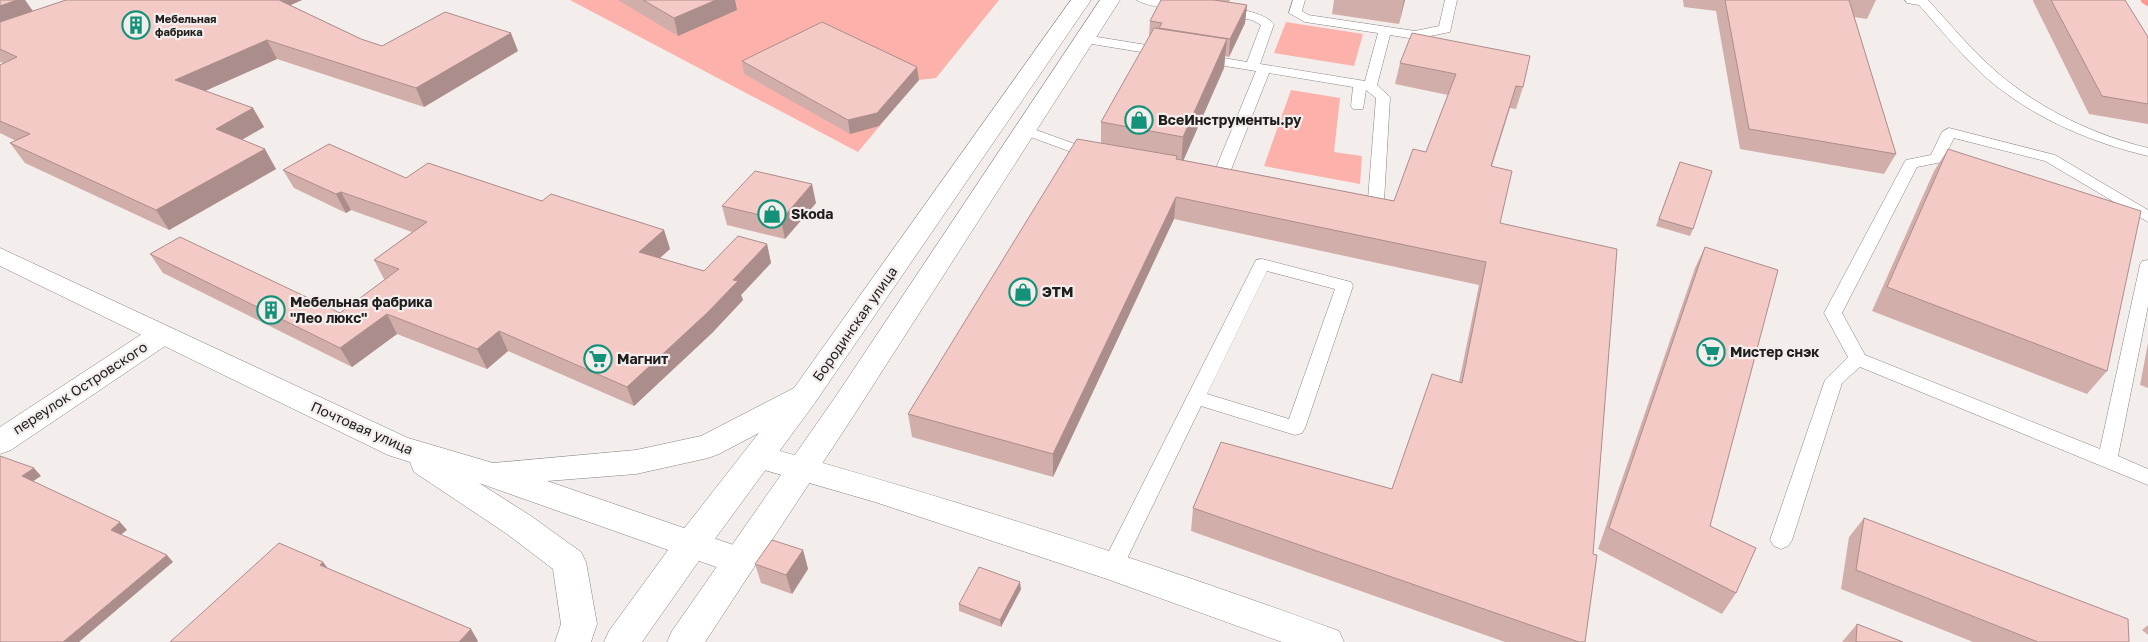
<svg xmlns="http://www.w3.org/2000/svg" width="2148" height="642" font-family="'Golos Text',sans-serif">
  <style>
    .green { fill: #fdb1ab }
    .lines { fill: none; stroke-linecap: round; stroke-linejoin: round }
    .stream { stroke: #fc9992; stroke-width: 8 }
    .service-casing { stroke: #898383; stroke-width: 1 }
    .minor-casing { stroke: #898383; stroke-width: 1 }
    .tertiary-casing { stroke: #898383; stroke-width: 1 }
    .primary-casing { stroke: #898383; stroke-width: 1 }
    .service { fill: #fff; fill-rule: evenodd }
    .minor { fill: #fff; fill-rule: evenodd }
    .tertiary { fill: #fff; fill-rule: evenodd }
    .primary { fill: #fff; fill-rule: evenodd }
    .wall { fill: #d2aeaa }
    .shaded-wall { fill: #ab8d8b }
    .building { fill: #f4cac6; stroke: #ab8d8b }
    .labels { text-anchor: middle; stroke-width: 4.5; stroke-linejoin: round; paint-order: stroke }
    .far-poi-label { font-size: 11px; font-weight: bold; fill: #201e1e; stroke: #f3edec; text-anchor: start }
    .poi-label { font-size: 14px; font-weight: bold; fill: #201e1e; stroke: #f3edec; text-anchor: start }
    .street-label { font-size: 14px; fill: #201e1e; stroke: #f3edec }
  </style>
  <rect width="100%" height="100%" fill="#f3edec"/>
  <path class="green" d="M570,0H999L936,78L918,80L858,152Z
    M1286,22L1363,34L1354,66L1274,53Z
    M1291,90L1340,98L1334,152L1362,156L1360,184L1264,166Z"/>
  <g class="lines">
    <path class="stream" d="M2145,0L2148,2"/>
    <g class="service-casing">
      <path id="service" d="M1137,0H1168L1187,3L1189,6C1183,12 1143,6 1137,0Z
        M1293,0H1305L1302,11L1308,15L1415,31L1439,26L1445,0H1457L1450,32L1415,39L1390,35L1377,85L1390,97L1384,201C1377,210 1359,218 1351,207L1353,204L1368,199L1376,98L1366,90L1363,109H1353L1351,106L1353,87L1269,73L1227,180L1219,185L1211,180L1256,71L1200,62L1193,58L1200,54L1247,62L1261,25L1252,20L1220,15L1218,12L1220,9C1233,6 1265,13 1274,24L1260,64L1365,81L1378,33L1305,22L1289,13Z
        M1905,0H1928C1951,25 1973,52 1999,74C2042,110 2094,135 2148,148V156C2090,142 2036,119 1990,81C1964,58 1942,31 1919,5L1907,3Z
        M1085,35L1165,48L1172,52L1165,56L1080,42L1079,39L1080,36Z
        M1025,126L1100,153L1102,156L1095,160L1090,159L1020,133L1018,130L1020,127Z
        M1949,128L2055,155L2148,210V222L2045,161L1954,138L1942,162L1917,167L1842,313L1865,355L2100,449L2140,265L2142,261L2148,260V306L2118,456L2148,469V485L1860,367L1842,383L1792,540L1788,546L1781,549L1774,546L1770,540L1825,380L1848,357L1824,313L1904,163L1906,160L1931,155L1942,132Z
        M1262,259L1351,282L1353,286L1305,428L1302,433L1295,435L1201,406L1120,573L1112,576L1104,573L1101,567L1104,561L1254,264L1256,260ZM1267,271L1335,289L1289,419L1207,394Z"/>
    </g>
    <g class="minor-casing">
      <path id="minor" d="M161,325L171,328L175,335L171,342L11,450L0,454V427L151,328Z
        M758,445C954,499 1148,561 1339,631L1344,642H1282L1107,579L875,502L747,465L743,457L747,449Z"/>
    </g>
    <g class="tertiary-casing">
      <path id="tertiary" d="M0,248L408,438L493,463L636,450L701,436L794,388L804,385L814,388L819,396L814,404L719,454L708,458L636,474L547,481L751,551L756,561L751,571L739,575L479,483L531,516L581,552L586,562L597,624L591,642H555L561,624L553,569L507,534L414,472L410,462L388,455L0,266Z"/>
    </g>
    <g class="primary-casing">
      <path id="primary" d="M1071,0H1091L814,404L703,555L642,642H604L609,631L679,535L794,388Z
        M1100,0H1120L854,415L705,642H667L672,631L834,399Z"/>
    </g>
    <use href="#service" class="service"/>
    <use href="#minor" class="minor"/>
    <use href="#tertiary" class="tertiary"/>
    <use href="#primary" class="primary"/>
  </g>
  <path class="wall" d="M0,0H25L33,11L66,0H302L290,5L361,39L382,46L518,51L424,107L277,59L205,91L253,108L264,127L242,140L276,169L169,230L25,163L10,143L16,141L0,133V65L3,63L0,62Z
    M618,0H735L737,10L678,36Z
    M1161,0H1230L1229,2L1247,5L1245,23L1229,57L1225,56L1224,68L1183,160L1394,201L1426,152L1448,95L1395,84L1400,63L1523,87L1516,109L1510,108L1492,166L1500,223L1585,642H1505L1191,531L1193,508L1392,489L1459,382L1479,285L1174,219L1053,477L912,437L908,414L1101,143V122L1149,38L1150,21Z
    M1334,0H1405L1399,24L1332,14Z
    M1683,0H1876L1867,19L1854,17L1896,154L1884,174L1740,149L1716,11L1684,7Z
    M2033,0H2125L2148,37V124L2089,114L2033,1Z
    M742,61L919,80L879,126L850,134L744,74Z
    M1948,149L2107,371L2087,394L1872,311L1934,171Z
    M1680,162L1693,229L1690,236L1656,226Z
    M283,170L406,178L542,201L664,230L670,249L660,258L704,271L767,244L771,263L741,295L743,300L712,333L634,406L508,351L487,369L397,334L352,367L163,273L150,254L340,313L385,280L384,279L374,260L412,232L351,210L346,213L294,188Z
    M816,203L785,239L727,225L722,206Z
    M1705,247L1710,526L1736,593L1722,614L1598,549L1695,268Z
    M2148,343V388L2140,385Z
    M1864,518L2129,642H1973L1841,589L1849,537Z
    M803,550L808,569L792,594L761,583L755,564Z
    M1021,589L1001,627L959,611V604Z
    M1857,624L1903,642H1842Z
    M2148,625V635L2142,630Z"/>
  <path class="shaded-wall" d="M17,0H25L36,16L0,28V6Z
    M269,0H302L275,12Z
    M716,0H735L737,10L678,36L674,18Z
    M1404,0H1405L1399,24Z
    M1247,5L1245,23L1229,57L1230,39Z
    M511,33L518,51L424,107L416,88Z
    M1227,39L1224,68L1181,166L1183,137Z
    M267,40L277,59L187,99L175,80Z
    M917,67L919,80L879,126L850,134L848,120Z
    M253,108L264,127L227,148L216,129Z
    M265,149L276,169L169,230L156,210Z
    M812,184L816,203L785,239L781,220Z
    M341,192L351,210L346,213L336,194Z
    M1176,197L1174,219L1053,477V454Z
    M664,230L670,249L645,271L639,252Z
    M767,244L771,263L741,295L743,300L712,333L634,406L627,387L733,280Z
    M387,314L397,334L352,367L340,348Z
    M499,331L508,351L487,369L477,349Z
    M34,468L41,476L29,484L22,476Z
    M120,522L127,530L118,537L111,530Z
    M803,550L808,569L792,594L786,575Z
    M167,555L173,562L79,642H63Z
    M323,562L332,574L320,565Z
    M1020,582L1021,589L1001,627L1000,620Z
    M471,629L478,641L477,642H459Z"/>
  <path class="building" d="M0,0H17L0,6Z
    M66,0H279L361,39L382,46L445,12L511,33L416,88L267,40L175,80L253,108L216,129L265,149L156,210L10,143L30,134L0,121V65L17,57L0,49V22Z
    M643,0H716L674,18Z
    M1161,0H1214L1247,5L1230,39L1159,28L1162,23L1150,21Z
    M1725,0H1849L1896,154L1749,129Z
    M2051,0H2125L2148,37V104L2102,96Z
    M822,22L917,67L877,113L848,120L742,61Z
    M1154,28L1227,39L1183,137L1101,122Z
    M1412,33L1530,56L1523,87L1516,86L1491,166L1512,171L1500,223L1617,249L1593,554L1597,555L1585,642H1579L1193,508L1221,442L1392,489L1432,374L1462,383L1486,262L1176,197L1053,454L908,414L1077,139L1177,156L1176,159L1394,201L1413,149L1426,152L1456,74L1400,63Z
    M329,144L406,178L428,163L542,201L551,194L664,230L639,252L704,271L738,236L767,244L733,280L738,281L706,314L627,387L499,331L477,349L387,314L340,348L150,254L180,237L340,313L399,269L374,260L427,222L341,192L336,194L283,170Z
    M1948,149L2141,211L2107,371L1887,287Z
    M1680,162L1712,171L1693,229L1659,219Z
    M755,171L812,184L781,220L722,206Z
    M1705,247L1778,270L1710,526L1756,548L1736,593L1609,528Z
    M0,456L34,468L22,476L120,522L111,530L167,555L63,642H0Z
    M1864,518L2128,619L2129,642H2038L1856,570Z
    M772,540L803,550L786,575L755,564Z
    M279,543L323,562L320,565L471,629L459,642H170Z
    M979,567L1020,582L1000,620L959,604Z
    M1857,624L1903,642H1856Z"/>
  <defs>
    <g id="building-ring" transform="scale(1.4375)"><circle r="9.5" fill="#f3edec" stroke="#149279" stroke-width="1.5"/><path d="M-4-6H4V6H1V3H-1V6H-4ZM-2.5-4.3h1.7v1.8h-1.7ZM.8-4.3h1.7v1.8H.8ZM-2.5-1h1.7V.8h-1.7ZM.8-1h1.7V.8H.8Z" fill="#149279"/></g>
    <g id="shop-ring" transform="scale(1.4375)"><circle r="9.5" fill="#f3edec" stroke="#149279" stroke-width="1.5"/><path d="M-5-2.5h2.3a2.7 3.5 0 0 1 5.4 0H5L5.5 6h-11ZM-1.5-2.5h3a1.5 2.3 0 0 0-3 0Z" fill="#149279"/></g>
    <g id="supermarket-ring" transform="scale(1.4375)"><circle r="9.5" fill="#f3edec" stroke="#149279" stroke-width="1.5"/><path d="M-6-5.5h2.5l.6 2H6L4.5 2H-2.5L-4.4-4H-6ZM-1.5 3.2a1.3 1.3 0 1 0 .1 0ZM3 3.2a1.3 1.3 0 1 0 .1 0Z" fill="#149279"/></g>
  </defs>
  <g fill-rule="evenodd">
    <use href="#building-ring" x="136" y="25"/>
    <use href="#shop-ring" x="1139" y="120"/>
    <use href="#shop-ring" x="772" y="214"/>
    <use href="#shop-ring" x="1023" y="292"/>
    <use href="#building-ring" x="271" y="310"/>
    <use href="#supermarket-ring" x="1711" y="352"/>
    <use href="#supermarket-ring" x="598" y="359"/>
  </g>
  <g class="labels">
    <g class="far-poi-label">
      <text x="155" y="23">Мебельная<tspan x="155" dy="13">фабрика</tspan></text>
    </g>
    <g class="poi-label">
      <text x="1158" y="125">ВсеИнструменты.ру</text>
      <text x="791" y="219">Skoda</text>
      <text x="1042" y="297">ЭТМ</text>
      <text x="290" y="307">Мебельная фабрика<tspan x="290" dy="16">"Лео люкс"</tspan></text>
      <text x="1730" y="357">Мистер снэк</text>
      <text x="617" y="364">Магнит</text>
    </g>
    <g class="street-label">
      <text transform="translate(855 324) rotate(-55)" y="5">Бородинская улица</text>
      <text transform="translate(80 388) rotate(-33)" y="5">переулок Островского</text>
      <text transform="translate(362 428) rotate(24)" y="5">Почтовая улица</text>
    </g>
  </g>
</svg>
